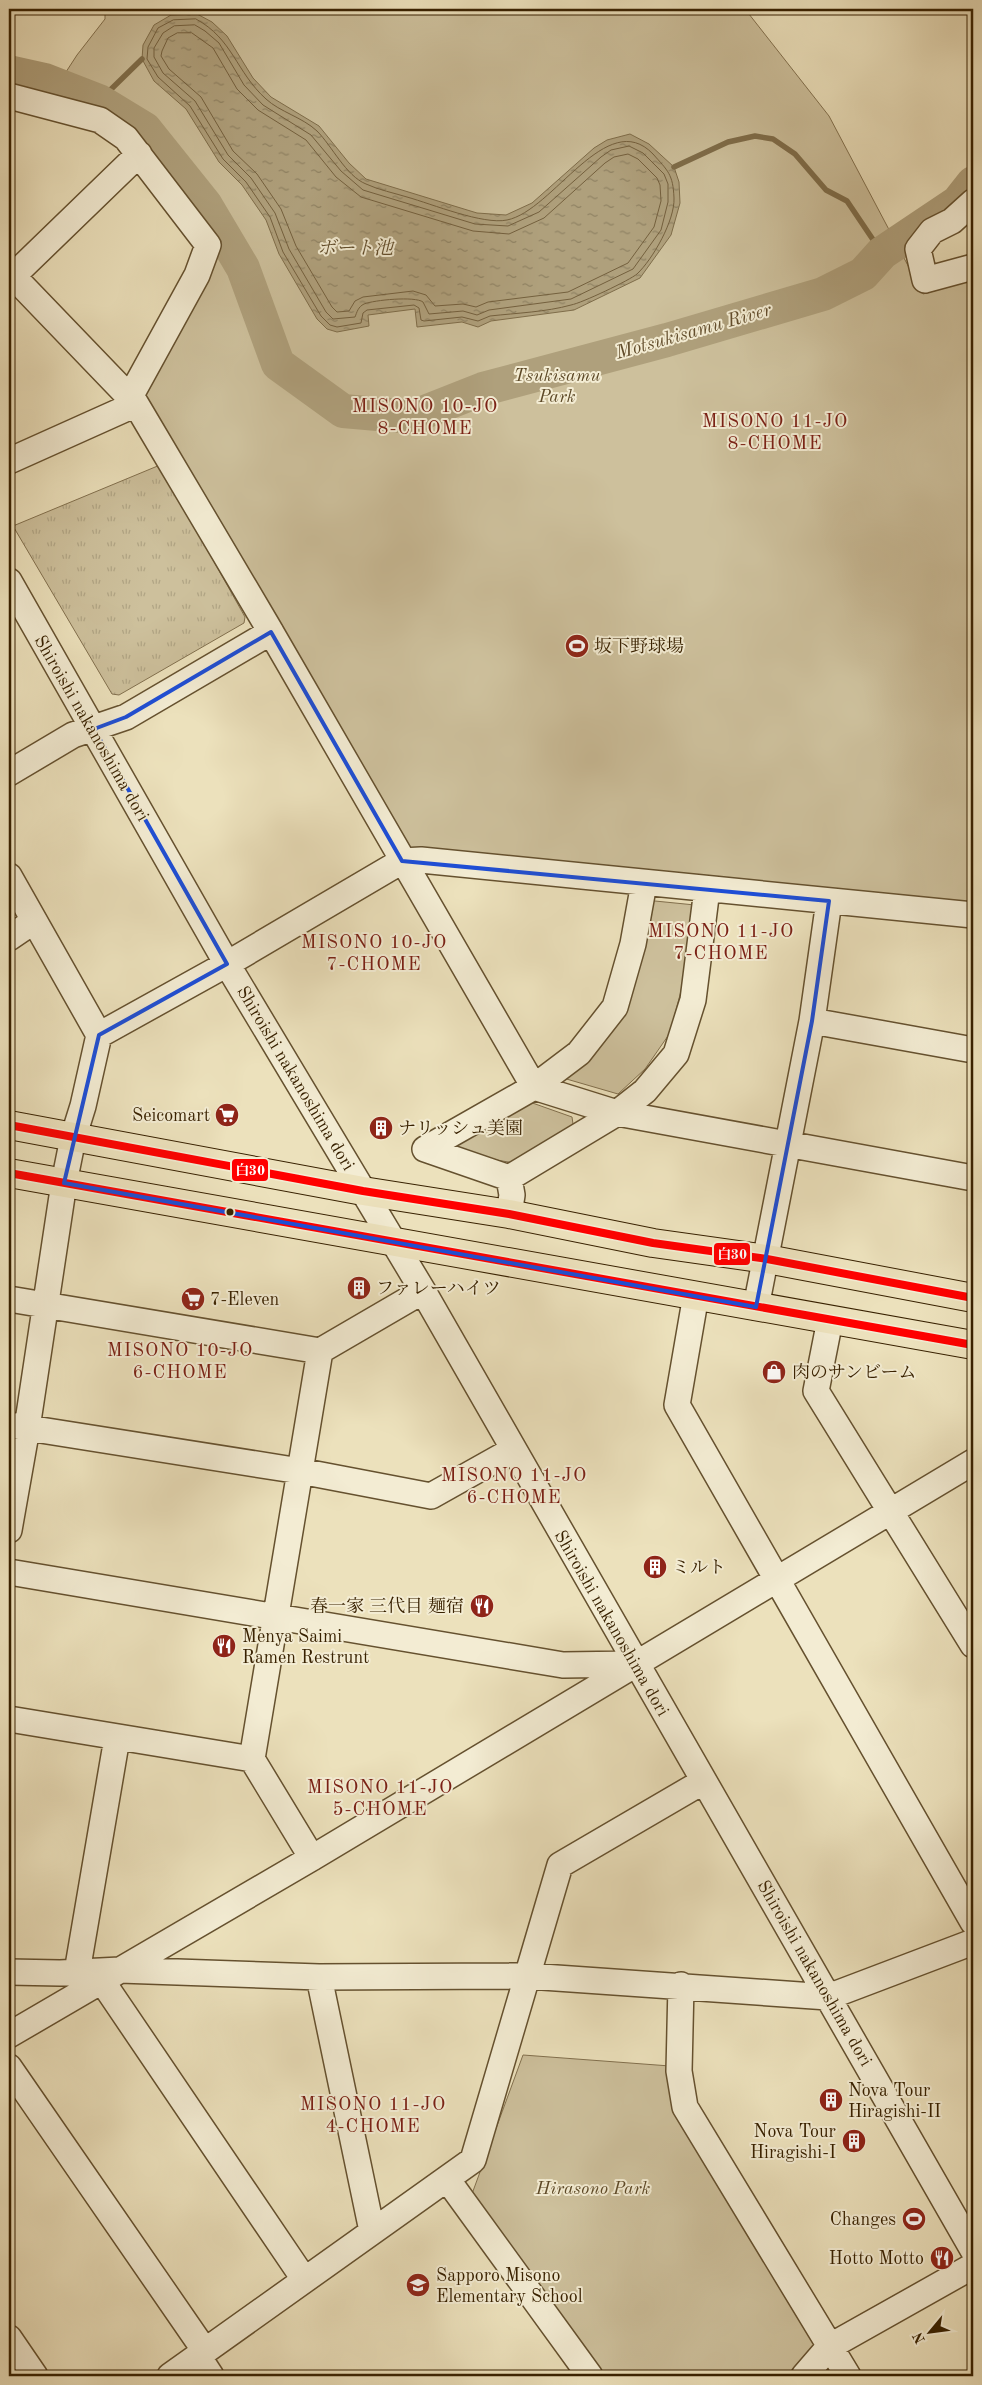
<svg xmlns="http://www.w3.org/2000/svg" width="982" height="2385" font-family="'Old Standard TT','Noto Serif JP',serif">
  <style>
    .grass { fill: url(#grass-tufts); stroke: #82704e }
    .park { fill: #cdc09c; stroke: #82704e }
    .water { fill: url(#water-ripples); stroke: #7f6d4a }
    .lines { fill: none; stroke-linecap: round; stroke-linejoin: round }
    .shore { stroke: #74603e; stroke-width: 1 }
    .stream { stroke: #7f6d4a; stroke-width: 5.5 }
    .river { stroke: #afa07c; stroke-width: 34 }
    .minor-casing { stroke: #65512f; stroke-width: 28 }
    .major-casing { stroke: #382100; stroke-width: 30 }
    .minor { stroke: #f3ecd3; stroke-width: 25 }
    .major { stroke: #ece1bc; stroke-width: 28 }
    .bus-1-casing { stroke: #f3ecd3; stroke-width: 11 }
    .bus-1 { stroke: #f00; stroke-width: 8 }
    .marked { fill: none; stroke: #1d4ed8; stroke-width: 4; stroke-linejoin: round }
    .bus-dot { fill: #382100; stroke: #f3ecd3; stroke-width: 2 }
    .labels { text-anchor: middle; stroke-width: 4; stroke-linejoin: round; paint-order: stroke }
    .park-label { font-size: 18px; font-style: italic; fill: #5d4927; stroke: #f3ecd3 }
    .poi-label { font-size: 18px; fill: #382100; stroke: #f3ecd3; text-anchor: start }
    .street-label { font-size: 18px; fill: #382100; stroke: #f3ecd3 }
    .water-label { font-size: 19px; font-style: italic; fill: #624d2b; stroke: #f3ecd3 }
    .neighbourhood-label { font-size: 19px; letter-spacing: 1px; fill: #7a1f14; stroke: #f3ecd3 }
    .line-badge { stroke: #f3ecd3; stroke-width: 2 }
    .badge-label { font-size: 14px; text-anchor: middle; font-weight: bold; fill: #fff }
  </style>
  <defs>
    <pattern id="grass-tufts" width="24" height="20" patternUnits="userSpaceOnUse" patternTransform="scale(1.25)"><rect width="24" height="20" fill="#cdc09c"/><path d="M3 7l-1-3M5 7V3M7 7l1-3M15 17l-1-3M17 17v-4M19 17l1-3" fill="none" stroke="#b1a585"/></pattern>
    <pattern id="water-ripples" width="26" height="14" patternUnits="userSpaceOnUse" patternTransform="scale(1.25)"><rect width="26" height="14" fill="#afa07c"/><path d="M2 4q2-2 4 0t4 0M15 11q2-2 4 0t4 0" fill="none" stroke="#8f8263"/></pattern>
  </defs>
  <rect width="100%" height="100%" fill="#ece1bc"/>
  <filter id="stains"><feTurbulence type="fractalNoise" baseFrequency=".004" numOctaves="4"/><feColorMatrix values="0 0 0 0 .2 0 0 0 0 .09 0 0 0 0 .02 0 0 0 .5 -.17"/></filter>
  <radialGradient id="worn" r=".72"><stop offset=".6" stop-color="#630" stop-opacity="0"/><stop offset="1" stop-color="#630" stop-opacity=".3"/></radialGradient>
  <path class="grass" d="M160,465L245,617L244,623L119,695L112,694L13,526Z"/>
  <path class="park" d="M102,9H745L829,116L923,294L973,280V903L407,851L153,423L144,390L215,252L99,111L73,99L51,95L77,55L105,19V13Z
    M645,900L695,905L681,991L670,1033L645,1069L618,1094L563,1078L604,1041Z
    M524,1100L572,1117L574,1131L515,1163L464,1155L457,1146L459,1137Z
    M523,2055L670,2066L819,2344L791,2376H597L469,2202Z"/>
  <path class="water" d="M197,14L212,22L227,36L253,78L271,97L319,126L349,163L366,179L477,213L506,215L532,203L594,148L607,140L630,134L649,144L674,167L679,182L680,203L671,235L640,278L574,310L491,321L478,327L462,322L417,327L415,309L368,315L369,326L337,332L327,329L317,319L279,254L266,220L242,185L219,162L186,109L154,81L142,59L143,45L154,25L171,15Z"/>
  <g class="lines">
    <path class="shore" d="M196,19C233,39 236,72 266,99C280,112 302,117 317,131C332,146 346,176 366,184C379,190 394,193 407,197C432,204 483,225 507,220C553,211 607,106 653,154C668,171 673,174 674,198C675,220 653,259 637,274C630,280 582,303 571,305C546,312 517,313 490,316L478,321L462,317L424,321L421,320L419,308L414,305L367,310L363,313L361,323L337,327L330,325L321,316L283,252L270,217L246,182L223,159L190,106L158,77L147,59L148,47L158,28L173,20Z
      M195,25L205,31L219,43L244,85L263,105L311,135L341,171L363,190L475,224L508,226L539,212L601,157L611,150L629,146L643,153L664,174L668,184V202L661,230L633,269L571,299L489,310L477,315L463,311L429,314L423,302C415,296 374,300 364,304C358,307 357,312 355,317L333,319L326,312L289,249L275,213L251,178L228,155L195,101L163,73L154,57V48L163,33L174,26Z
      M192,33L213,48L237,89L258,110L306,140L336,177L361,197L473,231L509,234L544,218L605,163L614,157L628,154L638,159L657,178L660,185L661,201L654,227L628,263L568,292L488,302L476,307L463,304L435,306L426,295L413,291L363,297L355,301L349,311L337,312L332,307L296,246L281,209L257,174L233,151L201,97L169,69L161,56L162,51L168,38L177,33Z"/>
    <path class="stream" d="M99,101L142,59
      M674,167L728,142L755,136L773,139L795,154L826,190L847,201L882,253"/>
    <path class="river" d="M9,72L45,80L99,101L145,129L205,204L243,268L278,364L343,411L412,417L483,389L667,340L823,294L863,274L882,253L958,202L973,183"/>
    <g class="minor-casing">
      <path id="minor" d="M9,96L100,120L126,138L208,245L197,275L130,397
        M973,202L952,221L932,231L918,249L925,280L973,267
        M9,272L136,404L268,627L534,1087L617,1113L973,1178
        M13,276L139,154
        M9,461L136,404
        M9,581L227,964L423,1291L973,2250
        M9,773L73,735L126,717L271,632
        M9,876L99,1035
        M9,938L34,921
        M812,1021L973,1050
        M509,1178L425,1149L534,1087L579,1053L615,1007L633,944L644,883
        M509,1214L512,1195L509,1178L617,1113L645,1091L676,1054L693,1000L707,889
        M696,1295L677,1405L973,1922
        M9,1299L320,1351L423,1291
        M756,1307L812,1021L829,901
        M830,1320L816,1391L973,1645
        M9,1425L300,1471L431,1496L513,1450
        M9,1530L27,1428L64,1183L73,1138L83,1106L99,1035L227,964L402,861L421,860L973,915
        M9,1572L563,1665L633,1664
        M9,1719L252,1759L312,1858
        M252,1759L320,1351
        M9,1972L60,1973L120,1970L319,1977L528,1976L828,1997L973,1942
        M77,1972L117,1738
        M319,1977L372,2231
        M102,1981L304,2279
        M681,1985L679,2071L685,2107L848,2376
        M9,2035L312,1858L973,1462
        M9,2067L205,2351
        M447,2179L590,2376
        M9,2338L35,2376
        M198,2356L211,2376
        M170,2376L473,2160L560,1865L704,1781
        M804,2376L829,2347L973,2266"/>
    </g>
    <g class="major-casing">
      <path id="major" d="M9,1125L363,1191L509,1214L653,1243L767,1259L973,1298
        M9,1173L973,1345"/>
    </g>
    <use href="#minor" class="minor"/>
    <use href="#major" class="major"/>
    <g class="bus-1-casing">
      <path id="bus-1" d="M9,1125L363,1191L509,1214L653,1243L767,1259L973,1298
        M9,1173L973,1345"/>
    </g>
    <use href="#bus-1" class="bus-1"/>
  </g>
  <path class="marked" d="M271,632L402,861L829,901L812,1021L756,1307L64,1183L99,1035L227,964L94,729L126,717Z"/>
  <defs>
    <g id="stadium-disc" transform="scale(1.25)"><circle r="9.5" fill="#8f2418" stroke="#f3ecd3"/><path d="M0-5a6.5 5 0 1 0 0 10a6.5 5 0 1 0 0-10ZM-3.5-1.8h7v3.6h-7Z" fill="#fff"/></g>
    <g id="supermarket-disc" transform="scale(1.25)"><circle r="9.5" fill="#8f2418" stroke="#f3ecd3"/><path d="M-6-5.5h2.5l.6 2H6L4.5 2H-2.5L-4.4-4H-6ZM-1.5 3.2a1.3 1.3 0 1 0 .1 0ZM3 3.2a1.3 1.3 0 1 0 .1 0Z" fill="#fff"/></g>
    <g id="building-disc" transform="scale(1.25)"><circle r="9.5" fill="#8f2418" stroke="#f3ecd3"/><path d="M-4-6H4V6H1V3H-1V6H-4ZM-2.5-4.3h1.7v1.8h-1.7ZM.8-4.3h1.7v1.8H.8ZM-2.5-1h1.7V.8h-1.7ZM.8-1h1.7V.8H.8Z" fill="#fff"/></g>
    <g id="shop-disc" transform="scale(1.25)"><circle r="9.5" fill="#8f2418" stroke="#f3ecd3"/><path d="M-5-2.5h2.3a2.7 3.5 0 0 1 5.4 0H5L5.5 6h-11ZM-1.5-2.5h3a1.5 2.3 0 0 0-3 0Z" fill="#fff"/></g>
    <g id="restaurant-disc" transform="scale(1.25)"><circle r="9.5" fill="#8f2418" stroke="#f3ecd3"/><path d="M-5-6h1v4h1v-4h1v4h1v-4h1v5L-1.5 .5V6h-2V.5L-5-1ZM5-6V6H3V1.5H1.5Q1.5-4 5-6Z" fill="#fff"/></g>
    <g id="school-disc" transform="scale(1.25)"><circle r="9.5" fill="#8f2418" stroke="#f3ecd3"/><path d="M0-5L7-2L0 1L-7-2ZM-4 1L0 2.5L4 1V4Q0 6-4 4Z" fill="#fff"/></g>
  </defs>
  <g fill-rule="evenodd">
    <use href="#stadium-disc" x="577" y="646"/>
    <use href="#supermarket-disc" x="227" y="1115"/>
    <use href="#building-disc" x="381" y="1128"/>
    <use href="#building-disc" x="359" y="1288"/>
    <use href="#supermarket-disc" x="193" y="1299"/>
    <use href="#shop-disc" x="774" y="1372"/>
    <use href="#building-disc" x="655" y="1567"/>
    <use href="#restaurant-disc" x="482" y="1606"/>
    <use href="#restaurant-disc" x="224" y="1646"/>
    <use href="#building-disc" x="831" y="2100"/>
    <use href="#building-disc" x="854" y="2141"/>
    <use href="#stadium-disc" x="914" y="2219"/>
    <use href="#restaurant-disc" x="942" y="2258"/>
    <use href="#school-disc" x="418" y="2285"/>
  </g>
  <circle class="bus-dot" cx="230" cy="1212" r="4.5"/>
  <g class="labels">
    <g class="park-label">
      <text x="557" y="381">Tsukisamu<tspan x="557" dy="21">Park</tspan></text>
      <text x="593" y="2194">Hirasono Park</text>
    </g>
    <g class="poi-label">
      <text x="594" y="652">坂下野球場</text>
      <text x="210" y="1121" text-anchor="end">Seicomart</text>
      <text x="398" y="1134">ナリッシュ美園</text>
      <text x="376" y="1294">ファレーハイツ</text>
      <text x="210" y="1305">7-Eleven</text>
      <text x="792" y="1378">肉のサンビーム</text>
      <text x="672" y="1573">ミルト</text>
      <text x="464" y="1612" text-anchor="end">春一家 三代目 麺宿</text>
      <text x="242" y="1642">Menya Saimi<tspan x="242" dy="21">Ramen Restrunt</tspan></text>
      <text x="848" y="2096">Nova Tour<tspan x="848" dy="21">Hiragishi-II</tspan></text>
      <text x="836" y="2137" text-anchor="end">Nova Tour<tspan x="836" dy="21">Hiragishi-I</tspan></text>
      <text x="896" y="2225" text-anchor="end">Changes</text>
      <text x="924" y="2264" text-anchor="end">Hotto Motto</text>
      <text x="436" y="2281">Sapporo Misono<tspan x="436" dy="21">Elementary School</tspan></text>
    </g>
    <g class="street-label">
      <text transform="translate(92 728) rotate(60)" y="6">Shiroishi nakanoshima dori</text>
      <text transform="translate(296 1078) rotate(59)" y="6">Shiroishi nakanoshima dori</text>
      <text transform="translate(612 1623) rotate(60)" y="6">Shiroishi nakanoshima dori</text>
      <text transform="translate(815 1973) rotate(60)" y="6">Shiroishi nakanoshima dori</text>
    </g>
    <g class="water-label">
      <text x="355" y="254">ボート池</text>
      <text transform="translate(693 330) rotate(-16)" y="7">Motsukisamu River</text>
    </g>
    <g class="neighbourhood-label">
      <text x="425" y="412">MISONO 10-JO<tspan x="425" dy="22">8-CHOME</tspan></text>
      <text x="775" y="427">MISONO 11-JO<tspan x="775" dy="22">8-CHOME</tspan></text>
      <text x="721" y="937">MISONO 11-JO<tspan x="721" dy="22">7-CHOME</tspan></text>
      <text x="374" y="948">MISONO 10-JO<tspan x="374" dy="22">7-CHOME</tspan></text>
      <text x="180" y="1356">MISONO 10-JO<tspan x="180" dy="22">6-CHOME</tspan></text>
      <text x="514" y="1481">MISONO 11-JO<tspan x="514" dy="22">6-CHOME</tspan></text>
      <text x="380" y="1793">MISONO 11-JO<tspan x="380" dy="22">5-CHOME</tspan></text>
      <text x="373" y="2110">MISONO 11-JO<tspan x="373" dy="22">4-CHOME</tspan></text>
    </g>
  </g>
  <g class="line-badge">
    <rect x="231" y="1158" width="38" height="24" rx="5" fill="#f00"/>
    <rect x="713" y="1242" width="38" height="24" rx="5" fill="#f00"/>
  </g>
  <g class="badge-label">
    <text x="250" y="1175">白30</text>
    <text x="732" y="1259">白30</text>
  </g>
  <rect width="982" height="2385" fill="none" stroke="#ece1bc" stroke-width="30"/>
  <rect x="10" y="10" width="962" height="2365" fill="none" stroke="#382100" stroke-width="2.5"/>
  <rect x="15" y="15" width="952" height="2355" fill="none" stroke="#382100"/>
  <g transform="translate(930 2332) rotate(241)" stroke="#f3ecd3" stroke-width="4" paint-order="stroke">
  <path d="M0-4L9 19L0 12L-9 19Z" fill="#382100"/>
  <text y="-8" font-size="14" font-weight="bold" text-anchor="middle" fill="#382100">N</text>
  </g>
  <rect width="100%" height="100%" filter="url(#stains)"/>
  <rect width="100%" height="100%" fill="url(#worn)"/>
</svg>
